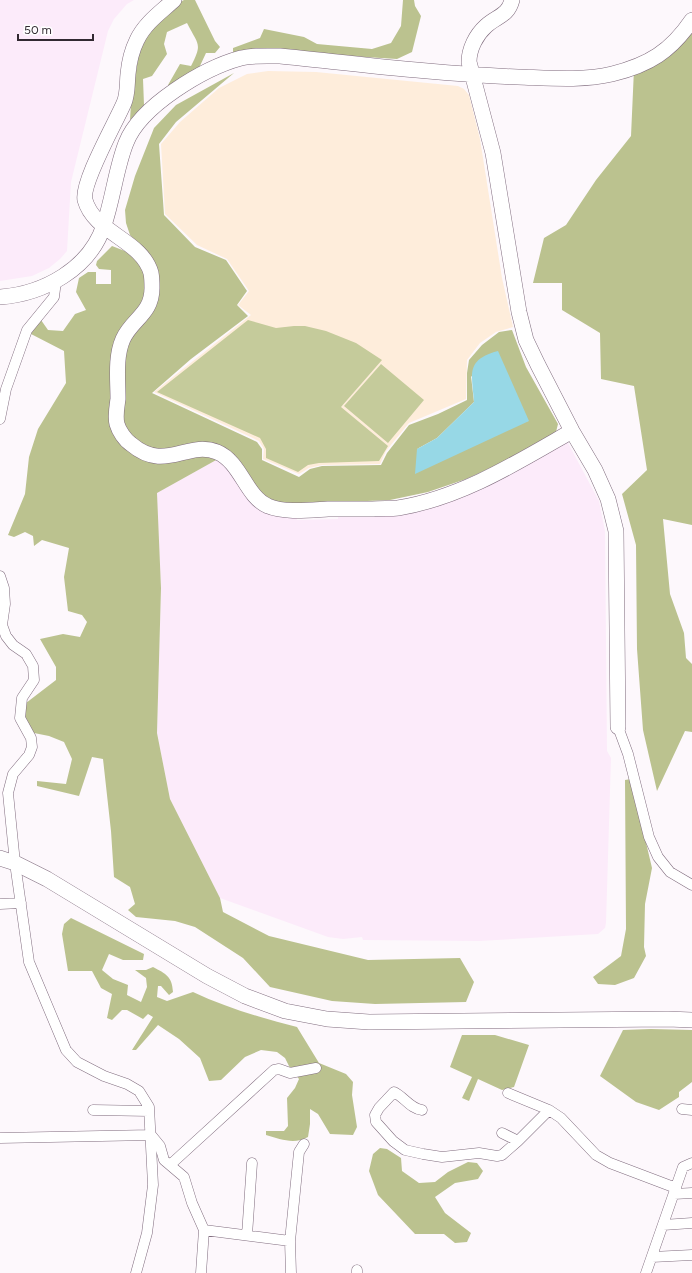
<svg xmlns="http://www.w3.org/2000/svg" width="692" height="1273" font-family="Figtree,sans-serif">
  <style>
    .built { fill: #fcebfa }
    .education { fill: #feeddb }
    .green { fill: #c5cb9b }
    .forest { fill: #bbc28f; fill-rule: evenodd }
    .water { fill: #97d8e6 }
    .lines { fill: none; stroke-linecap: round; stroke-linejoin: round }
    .street-casing { stroke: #816d7f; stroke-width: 11 }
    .secondary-casing { stroke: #816d7f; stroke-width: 16 }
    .street { stroke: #fff; stroke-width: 10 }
    .secondary { stroke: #fff; stroke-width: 15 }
  </style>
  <rect width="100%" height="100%" fill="#fdf8fc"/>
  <path class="built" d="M0,0H134L127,4L114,19L108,31L71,182L67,251L60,259L49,268L32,276L0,281Z
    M561,442L568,443L599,501L605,531L607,751L611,758L606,923L605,928L598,934L479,941L363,940L362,937L343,939L328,937L220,898L170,799L157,733L161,588L156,493L218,459L233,476L296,515L297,520L338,519V515H381Z"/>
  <path class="education" d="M268,71L316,72L458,86L464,89L469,95L480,139L502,278L513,327L496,332L480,343L467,360L466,399L409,423L386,451L380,464L322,465L309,468L299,474L263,459L264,449L259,441L154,392L251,315L238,305L249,291L227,259L197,245L165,214L161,144L180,122L219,88L247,74Z"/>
  <path class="green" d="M248,320L276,328L294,326H305L326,331L356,343L382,360L341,407L388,446L379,461L319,463L308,465L298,472L266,458V449L260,438L157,392Z
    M381,364L424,400L388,443L344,406Z"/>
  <path class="forest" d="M184,0H195L215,41L220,47L215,53H206L199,68L171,88L168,85L180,64L191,66C203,43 198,45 187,23L167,32L164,44L167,54L152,76L143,79L144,105L130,120L131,104L140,45L149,28L174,5Z
    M403,0H414L415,6L421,16L412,52L397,59L334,55L278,49L256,48L233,53V48L260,38L264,29L304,37L317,44L372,49L391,43L401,26Z
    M692,26V525L663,519L670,594L684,633L686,658L692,664V732L685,731L657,791L643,730L637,649L636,545L622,494L647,470L634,386L601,379L600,333L562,310V283H533L544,238L566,225L596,180L631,136L634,69Z
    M234,73L176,122L159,144L164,215L195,247L226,260L247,291L237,305L248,316L191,359L152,393L257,442L262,449V460L299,477L310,469L322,466L381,465L387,453L409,425L438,414L467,400V373L469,360L482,345L499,332L512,330L526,367L558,424L556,432L497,465L466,479L428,492L390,500L299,504C291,504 279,505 272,501C255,492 245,471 235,455L218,459L157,493L161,588L157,733L170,799L220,898L223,912L269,936L368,960L460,958L474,982L466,1002L375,1004L332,1001L270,987L243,958L195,927L175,921L136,917L128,910L135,904L130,887L114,877L111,831L103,759L92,757L79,796L37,786V781L66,784L72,759L64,742L49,736L34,733L24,717L26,703L56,680V667L40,639L63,634L80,637L87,622L82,615L68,611L64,577L69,548L42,540L34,546L33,536L25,532L14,537L8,535L25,494L29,457L38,429L66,383L64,351L31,334L34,326L41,320L48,330L63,331L75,314L86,310L76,292L79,278L88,272H96V284H111V270L99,269L96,265L97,261L112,246L130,253L145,251L130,235L126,223L125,210L135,176L154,128L176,105ZM471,376L528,421L417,449L437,438L474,402Z
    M631,779L652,868L645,904L644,947L646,956L634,978L615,985L598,984L593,977L621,956L626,929L625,780Z
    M71,918L144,954L143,960H123L109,954L102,970L113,979L128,985L127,995L141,1002L147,987L146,978L135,970H146L153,967C166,974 172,976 173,992L169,995L161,986H158L157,997L167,1001L193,992C227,1008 262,1018 297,1027L319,1063L346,1074L353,1082L352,1095L357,1127L353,1135L330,1134L318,1114L310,1109V1124L308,1137C294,1145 280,1139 266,1135V1131H284L288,1126L287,1098L295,1088L299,1079L290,1068L285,1058L277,1052L261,1050L245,1057L221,1080L209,1081L200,1058L179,1039L158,1025L136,1050H132L153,1017L148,1014L143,1019L127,1010H122L112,1020L107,1018L112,994L101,988L92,971H68L62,934L64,924Z
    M651,1029L692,1030V1082L679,1092V1097L659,1110L636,1102L600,1076L623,1030Z
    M462,1035H495L529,1045L514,1087L502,1090L478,1079L469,1101L462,1098L472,1077L450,1067Z
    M380,1148L387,1149L401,1158L402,1171L419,1183L435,1182L448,1172L468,1162L477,1163L483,1171L478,1179L455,1183L435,1197L445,1213L471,1233L467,1242L455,1243L444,1234H415L378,1195L369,1171L373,1154Z"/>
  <path class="water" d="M498,351L529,421L415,474L417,449L437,438L474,402C472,374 465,360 498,351Z"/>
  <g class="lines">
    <g class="street-casing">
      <path id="street" d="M0,419L6,389L27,330L54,297L56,281
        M0,576L4,588L5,604L2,625L6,636L13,645L26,654L33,666L34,680L22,698L20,718L31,738L32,747L29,755L13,774L8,793L15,863L29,962L66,1050L77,1062L104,1076L127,1084L139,1091L149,1107L153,1185L147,1233L136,1273
        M618,727L628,754L649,837L658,857L670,872L692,885
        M0,904L21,903
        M508,1093L549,1110L561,1118L596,1155L610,1163L676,1188
        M682,1109L692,1110
        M93,1110L149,1111
        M422,1110C411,1109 404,1097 394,1092L379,1108L375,1115L376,1122L393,1141L405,1150L423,1154L442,1157L479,1153L497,1156L502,1155L518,1141
        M502,1133L518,1141L549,1110
        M151,1135L160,1146L164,1160L184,1177L192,1203L204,1230L290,1241
        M0,1138L151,1135
        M170,1165L274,1070L279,1069L290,1073L316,1068
        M674,1194L692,1193
        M663,1225L692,1223
        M247,1235L252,1163
        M652,1257L692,1255
        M357,1270V1273
        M201,1273L204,1230
        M291,1273L290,1241L299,1152L304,1144
        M646,1273L683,1167L692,1163"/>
    </g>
    <g class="secondary-casing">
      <path id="secondary" d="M174,0C161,12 145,23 137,40C132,50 129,63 128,74C127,83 128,94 124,103C116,122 81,183 85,200C94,233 142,240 151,273C152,278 152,284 152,288C152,314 132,319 123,339C115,357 118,380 118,399C117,406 115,416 117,424C119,431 125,440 131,444C165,473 187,440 217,452C241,462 246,497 268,506C284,513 310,510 328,509C343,509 358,509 373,509C381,508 390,509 398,508C461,498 518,462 572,431
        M512,0C508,16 497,16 486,26C476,35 469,49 469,62L493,153L519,312L526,340L538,365L572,431L595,470L608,499L616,531L618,727
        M0,297C43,294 90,269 104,225C113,199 116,168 126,143C140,106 204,68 241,58C253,55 267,56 280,56C359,64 438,74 518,77C549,78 582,81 612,74C649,65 671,51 692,20
        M0,858L15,863L47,879L207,976L245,996L285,1011L327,1019L369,1022L668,1019L692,1020"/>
    </g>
    <use href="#street" class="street"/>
    <use href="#secondary" class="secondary"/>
  </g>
  <path d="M18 34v6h75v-6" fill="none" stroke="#312931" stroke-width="2"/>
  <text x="24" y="34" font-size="12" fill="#312931" stroke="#ffffff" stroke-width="3" paint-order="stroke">50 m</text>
</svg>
